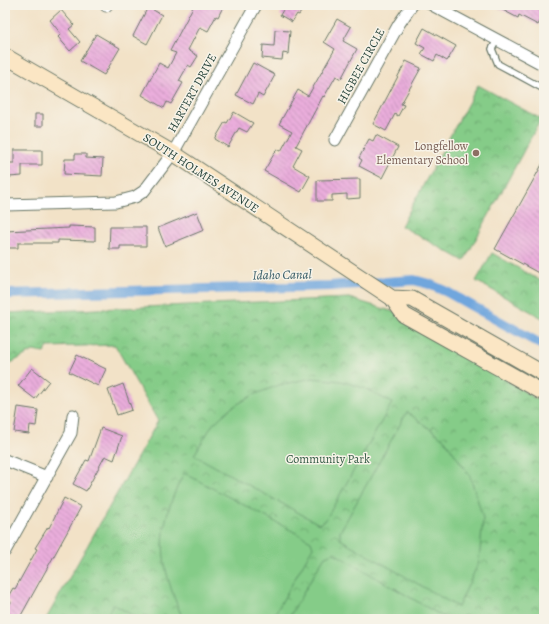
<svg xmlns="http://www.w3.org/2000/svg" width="549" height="624" font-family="Alegreya,serif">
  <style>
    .park { fill: url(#park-crowns); stroke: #52845e }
    .pitch { fill: #85cc88; stroke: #52845e }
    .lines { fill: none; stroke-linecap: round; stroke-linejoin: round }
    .canal { stroke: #6fa6dd; stroke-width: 10 }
    .building { fill: url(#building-back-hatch) }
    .service-casing { stroke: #697767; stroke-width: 8 }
    .minor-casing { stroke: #697767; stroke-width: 13 }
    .secondary-casing { stroke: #697767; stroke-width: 17 }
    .service { stroke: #fff; stroke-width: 5.5 }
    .minor { stroke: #fff; stroke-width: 11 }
    .secondary { stroke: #fbe6c4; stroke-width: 15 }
    .education-dot { fill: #8d6e63; stroke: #f7f3e8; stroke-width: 1.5 }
    .labels { text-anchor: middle; stroke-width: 3; stroke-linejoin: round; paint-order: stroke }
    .street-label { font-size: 12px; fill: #1f3d34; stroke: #f7f3e8 }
    .education-label { font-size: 12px; fill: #785e54; stroke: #f7f3e8; text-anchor: end }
    .park-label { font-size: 12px; fill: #335a45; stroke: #f7f3e8 }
    .water-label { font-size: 13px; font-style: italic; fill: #375c67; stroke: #f7f3e8 }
  </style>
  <defs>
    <pattern id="park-crowns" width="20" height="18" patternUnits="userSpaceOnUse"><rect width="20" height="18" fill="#85cc88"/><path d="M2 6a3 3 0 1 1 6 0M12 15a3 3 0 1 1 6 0" fill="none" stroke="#6ca770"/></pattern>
    <pattern id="building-back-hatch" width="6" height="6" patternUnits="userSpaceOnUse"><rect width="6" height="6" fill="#eaaddc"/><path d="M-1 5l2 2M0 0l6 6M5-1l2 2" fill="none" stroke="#bd8eb3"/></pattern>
  </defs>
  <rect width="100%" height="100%" fill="#f7f3e8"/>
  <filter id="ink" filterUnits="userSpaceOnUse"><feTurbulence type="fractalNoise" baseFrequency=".025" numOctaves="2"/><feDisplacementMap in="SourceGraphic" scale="8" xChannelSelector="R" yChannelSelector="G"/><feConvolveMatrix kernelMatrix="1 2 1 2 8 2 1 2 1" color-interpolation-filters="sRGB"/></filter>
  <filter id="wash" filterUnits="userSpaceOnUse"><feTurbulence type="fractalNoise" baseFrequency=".012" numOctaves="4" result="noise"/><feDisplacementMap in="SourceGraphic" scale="16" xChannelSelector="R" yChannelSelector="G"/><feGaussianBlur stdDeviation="0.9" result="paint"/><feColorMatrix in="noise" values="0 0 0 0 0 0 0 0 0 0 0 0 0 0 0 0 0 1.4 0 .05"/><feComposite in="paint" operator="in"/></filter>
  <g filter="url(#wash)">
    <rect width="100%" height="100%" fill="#f2e2c7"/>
    <path class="park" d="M478,85L541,119L464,261L401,226Z
      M492,253L541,281L544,276V319L476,281Z
      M349,298L404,315L544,404V619H46L158,421L115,345L48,347L44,353L33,351L5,366V313Z"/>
    <path class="pitch" d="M312,378L341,381L364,388L392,403L325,521L319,524L194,455L213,424L231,408L253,395L279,385Z
      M407,412L444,439L470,476L483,518L479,562L458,607L340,539V532Z
      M184,473L311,541L313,547L272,619H183C158,562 155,529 184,473Z
      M334,553L447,619H288L325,556Z
      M113,604L139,619H105Z"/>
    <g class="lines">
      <path class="canal" d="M5,294L330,286L414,280L429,284L447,292L544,346"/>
    </g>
    <g id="blocks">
      <path class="building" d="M194,5H224L218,17L216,16L208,31L200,27L188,50L198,56L191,67L188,65L179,81L183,83L171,104L167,102L164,108L142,95L159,63L168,68L176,53L170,51Z
        M286,5H305L299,15L297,14L292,22L280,15Z
        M493,5H531L544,12V14L538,25L519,15L518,18Z
        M148,7L162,15L147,44L133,36Z
        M61,10L74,25L69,29L80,42L70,51L58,37L61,34L50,20Z
        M337,19L351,27L343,41L357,49L341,79L336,76L324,97L323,96L296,146L302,149L293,166L310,176L301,192L264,171L277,149L281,151L292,131L279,124L298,90L308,96L335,49L324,42Z
        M424,28L456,46L447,61L437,55L434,61L421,54L425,48L416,43Z
        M275,30L290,31L288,54L283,53L282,60L262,58L263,45L274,46Z
        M96,34L120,48L104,75L80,61Z
        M406,61L421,68L401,104L404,105L398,116L395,114L386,131L373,124Z
        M253,63L275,75L263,97L258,94L253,104L236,95Z
        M234,112L253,123L247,132L239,128L228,147L215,139L225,122L227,123Z
        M35,114H43V126H35Z
        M376,135L398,147L382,178L359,166L362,160L359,158L369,139L373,141Z
        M14,150H42V165H22V176L9,177V163H14Z
        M75,154H86V158L103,159L102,176L64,174L65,159H75Z
        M544,161V276L495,249Z
        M360,179V198L347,199V194L332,195V201H317V180Z
        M197,212L204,230L165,246L158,228Z
        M69,226L95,227V241L58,240V243H18V248H5V231L69,228Z
        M110,227H146V246H120V249H109Z
        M77,355L106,369L98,386L69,372Z
        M32,368L49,381L35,399L18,386Z
        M123,384L132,410L117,415L108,390Z
        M18,407L38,410L36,426L30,425L29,434L14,432Z
        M101,428L122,436L114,460L105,456L86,491L73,484L86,460L89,461Z
        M64,498L81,507L19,619H5V613L11,602L6,600L13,588L15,589L37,549L35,548L48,527L49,528Z"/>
    </g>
  </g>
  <g filter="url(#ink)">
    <use href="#blocks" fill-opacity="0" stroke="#697767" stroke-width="1"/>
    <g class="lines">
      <g class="service-casing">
        <path id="service" d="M497,40L492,49L498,64L544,89"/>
      </g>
      <g class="minor-casing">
        <path id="minor" d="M432,5L544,65
          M106,6L107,5
          M335,140L399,24L412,5
          M5,205L116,202L135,197L144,191L173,153L256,5
          M5,460L47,477
          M5,551L71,433L73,415"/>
      </g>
      <g class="secondary-casing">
        <path id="secondary" d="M5,56L173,153L392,298L404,315L544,393
          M392,298L412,299L544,374"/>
      </g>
      <use href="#service" class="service"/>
      <use href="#minor" class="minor"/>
      <use href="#secondary" class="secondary"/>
    </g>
  </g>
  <circle class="education-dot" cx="476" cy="153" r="4"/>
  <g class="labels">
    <g class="street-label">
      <text transform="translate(361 66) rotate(-61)" y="4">HIGBEE CIRCLE</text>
      <text transform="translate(192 93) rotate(-61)" y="4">HARTERT DRIVE</text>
      <text transform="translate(201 173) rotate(33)" y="4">SOUTH HOLMES AVENUE</text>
    </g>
    <g class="education-label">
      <text x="468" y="150">Longfellow<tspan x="468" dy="14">Elementary School</tspan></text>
    </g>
    <g class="park-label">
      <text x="328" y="463">Community Park</text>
    </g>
    <g class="water-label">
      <text transform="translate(282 274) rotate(-1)" y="5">Idaho Canal</text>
    </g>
  </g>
  <rect width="549" height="624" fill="none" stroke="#f7f3e8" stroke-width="20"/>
</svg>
